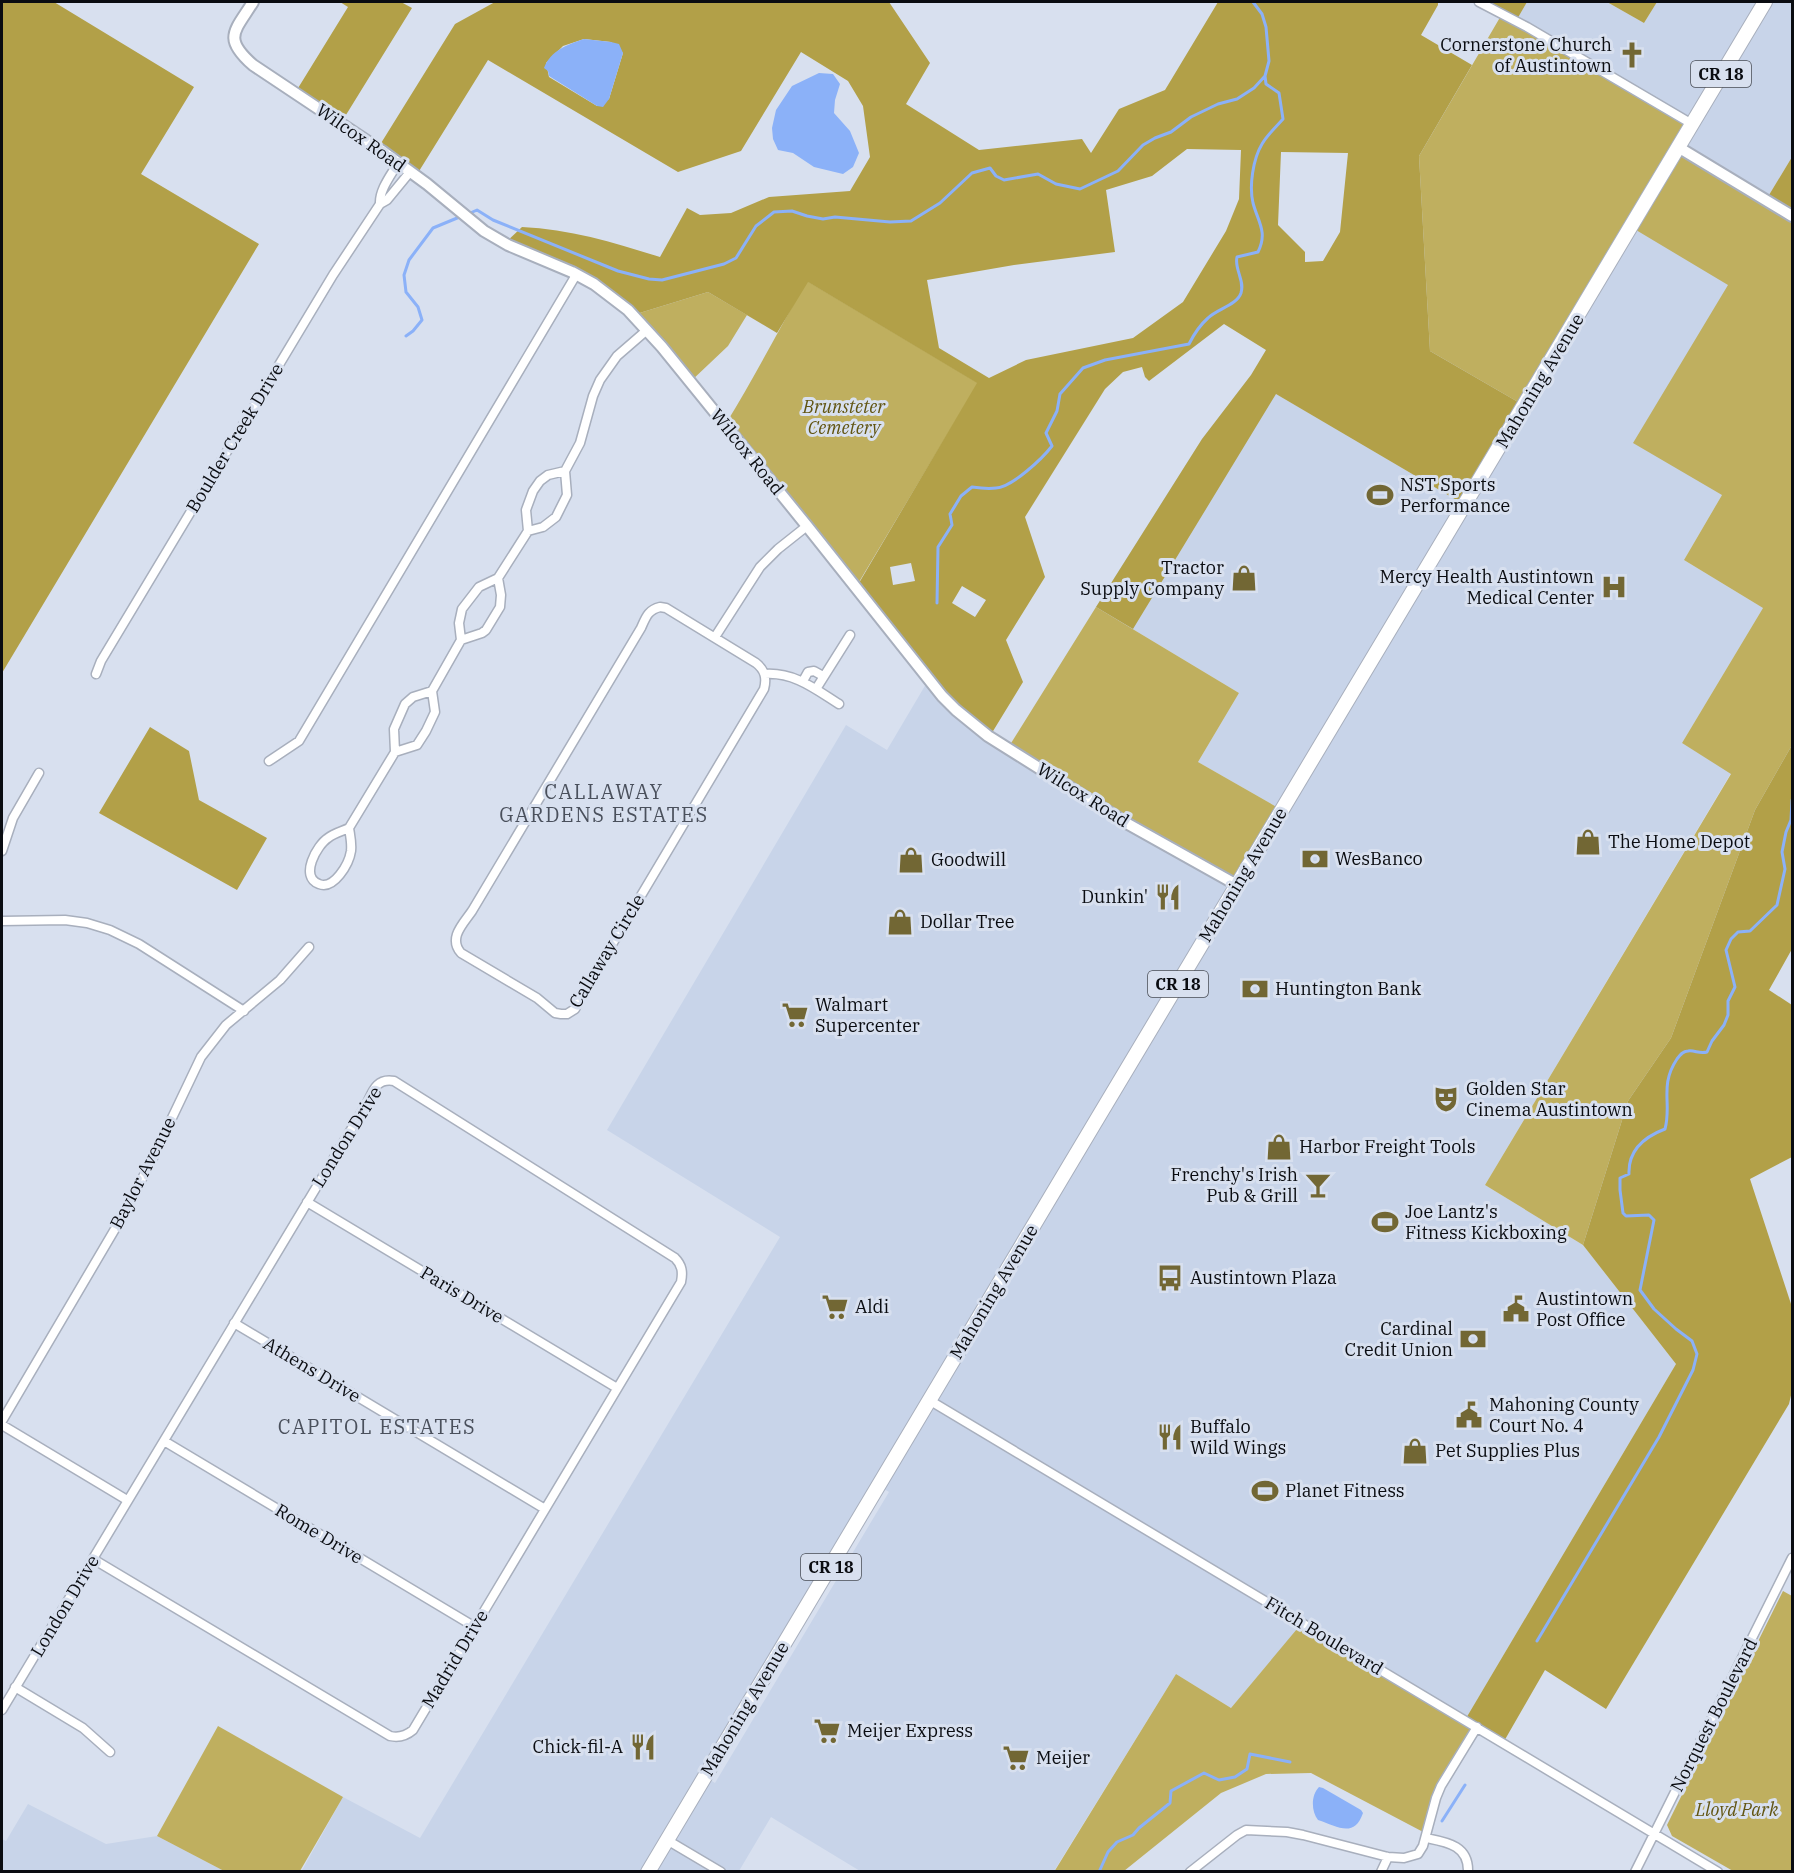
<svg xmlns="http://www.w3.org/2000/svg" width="1794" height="1873" font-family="'IBM Plex Serif',serif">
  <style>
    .built { fill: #c8d4e9; fill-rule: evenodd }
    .green { fill: #bfaf5f }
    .forest { fill: #b2a048; fill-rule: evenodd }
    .water { fill: #8bb1f8 }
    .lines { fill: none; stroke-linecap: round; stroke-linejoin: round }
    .stream { stroke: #8bb1f8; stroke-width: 3 }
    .minor-casing { stroke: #a8afbd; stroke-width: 11 }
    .tertiary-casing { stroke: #a8afbd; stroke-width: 14 }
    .primary-casing { stroke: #a8afbd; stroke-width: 16 }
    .minor { stroke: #fff; stroke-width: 8 }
    .tertiary { stroke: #fff; stroke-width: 10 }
    .primary { stroke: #fff; stroke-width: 14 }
    .labels { text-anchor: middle; stroke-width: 6; stroke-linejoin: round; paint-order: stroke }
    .shield { fill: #d8e0ef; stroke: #484c54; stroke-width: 1.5 }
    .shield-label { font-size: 16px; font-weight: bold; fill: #0a0c11 }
    .poi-label { font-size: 18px; fill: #0a0c11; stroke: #d8e0ef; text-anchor: start }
    .street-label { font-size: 18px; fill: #0a0c11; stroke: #d8e0ef }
    .park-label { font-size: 18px; font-style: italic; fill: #615411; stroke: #d8e0ef }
    .neighbourhood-label { font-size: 20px; letter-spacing: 1.5px; fill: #4a505c; stroke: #d8e0ef }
  </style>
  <rect width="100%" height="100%" fill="#d8e0ef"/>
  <path class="built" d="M1527,2H1607L1644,23L1657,2H1792V157L1766,200L1722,495L1684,560L1763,608L1682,743L1731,773L1485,1185L1583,1245L1676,1364L1465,1720L1303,1623L1231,1708L1176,1674L1054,1871H860L771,1817L739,1871L301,1872L343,1797L420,1838L780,1237L607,1130L846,725L887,750L929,679L1008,748L1282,810L1198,762L1239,693L1096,607L1202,439L1249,378L1465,505L1678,147L1516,21ZM879,1486L889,1492L715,1783L705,1777Z
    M28,1804L106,1844L157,1836L224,1871H2V1839L6,1841Z"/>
  <path class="green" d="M1502,14L1692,124L1678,147L1792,216V745L1755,810L1671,1038L1628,1101L1583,1245L1485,1185L1731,774L1682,743L1763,608L1684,560L1722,495L1633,443L1728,285L1631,227L1525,406L1430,351L1419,156Z
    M807,281L978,383L856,587L725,425C754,378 779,329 807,281Z
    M708,292L747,315L728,346L690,382L633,315Z
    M1096,607L1239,693L1198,762L1282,810L1237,885L1008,748Z
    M1783,1591L1792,1596V1871H1733L1672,1836L1667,1825Z
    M1302,1623L1477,1727L1441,1786L1427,1834L1311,1773L1266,1774L1221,1793L1124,1871L1054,1872L1176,1674L1231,1708Z
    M218,1726L343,1797L300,1871H224L157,1836Z"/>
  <path class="forest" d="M2,2H54L194,87L141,174L259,244L2,673Z
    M340,2H401L412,8L341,123L295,93L348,7Z
    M495,2H889L930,63L906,104L979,150L1082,139L1091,153L1119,109L1165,90L1218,2H1438V5L1421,35L1472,65L1419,156L1430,351L1525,406L1465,505L1276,394L1133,629L1096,607L1202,439L1251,375L1266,350L1224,324L1149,381L1145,377L1142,367L1123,372L1105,389L1025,517L1045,577L1006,640L1023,682L990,736L972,723L856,588L977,383L808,282L777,333L708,292L633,315L610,295L505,243L522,227C570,229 615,243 660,257L687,208L700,215L731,213L769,197L850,191L870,157L863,106L848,81L801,52L741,151L678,172L488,60L416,176L378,148L455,24ZM584,39L611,42L623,53L609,99L597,106L549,77L546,63L563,46ZM1187,149L1241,150L1239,199L1226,231L1183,302L1133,338L1026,360L989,378L939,348L927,280L1014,265L1115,252L1106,190L1152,176ZM1281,152L1348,153L1340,232L1323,261L1305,262V252L1278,225ZM911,563L915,581L893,585L890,567ZM962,586L986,600L975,617L952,603Z
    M1492,2H1527L1516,21L1489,7Z
    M1607,2H1657L1644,23Z
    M1792,157V216L1766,200Z
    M150,727L189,751L199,800L267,838L237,890L99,813Z
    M1792,745V949L1769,990L1792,1005V1157L1750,1179L1792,1307V1391L1789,1404L1606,1709L1545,1670L1503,1743L1465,1720L1676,1364L1583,1245L1628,1101L1671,1038L1755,810Z"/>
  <path class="water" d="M584,39L611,42L619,44L623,53L609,99L603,107L597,106L549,76L548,71L544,68C551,50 567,45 584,39Z
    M819,73L833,74L840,84L835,100L834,113L850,131L859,153L853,167L843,174L814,167L793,153L778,150L773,139L772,128L776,110L792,86Z
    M1319,1787L1323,1788L1361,1810L1363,1813C1354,1839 1337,1826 1318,1820C1311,1811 1311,1795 1319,1787Z"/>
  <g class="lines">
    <path class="stream" d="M468,214L477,210L493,220L618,271L649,279L662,280L724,264L736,258L756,226L774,212L792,211L807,216L823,219L835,217L890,222L911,221L940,203L972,173L990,168L996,176L1004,180L1038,174L1056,184L1080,189L1118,171L1143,145L1155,138L1171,132L1191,117L1218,104L1237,99L1254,88L1265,76L1269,61L1266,27L1262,14L1253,2
      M406,336L413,331L422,320L418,307L406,292L404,275L409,260L433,228L462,216
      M937,603L938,547L952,525L950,514L961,496L972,487C979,488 988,489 996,488C1012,487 1042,459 1052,446L1046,433L1057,411L1060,394L1083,368L1105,360L1189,344C1194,334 1200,325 1208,318C1217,309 1237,305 1241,293C1245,280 1234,269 1237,257L1258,252C1268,232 1258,222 1253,203C1249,186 1253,159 1262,144C1267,135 1276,127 1283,119L1279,93L1266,84L1265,76
      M1537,1641L1659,1437L1693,1370L1697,1354L1692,1341L1676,1329L1654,1309L1640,1290L1654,1220L1649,1215L1626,1216L1623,1213L1620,1190V1178L1629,1174C1628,1151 1644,1137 1665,1129C1672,1104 1659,1086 1677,1059C1680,1055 1683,1051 1688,1051C1695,1050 1699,1054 1707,1052L1712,1041L1724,1025L1728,1015V1001L1735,987L1726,950L1731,939L1738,932L1750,931L1777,905L1785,869L1782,852L1786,832L1791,820L1792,800
      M1442,1821L1465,1785
      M1099,1872L1108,1852L1117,1842L1133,1835L1139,1828L1170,1803L1171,1791L1204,1773L1219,1780L1235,1777L1247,1769L1250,1754L1290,1762"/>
    <g class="minor-casing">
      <path id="minor" d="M1479,2L1527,27L1692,124
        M380,204C379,190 391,175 398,163
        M528,531L543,527L556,517L567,495L565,471L580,443L593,396L600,380L617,356L647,330
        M660,607L666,608L756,663C765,670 767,678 764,689L589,983L575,1009L567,1014H561L555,1013L537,998L461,953C448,938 463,924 472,911L641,628C646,617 648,610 660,607Z
        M715,637L760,567L778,549L807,526
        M461,640L482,633L486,630L500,607L501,595L498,578
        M96,674L101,661L333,275L380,204L387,200L410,172
        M765,674C794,672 815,689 839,704
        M803,681L808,672L814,671L823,676
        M816,689L850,635
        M395,752L417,745L426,731L435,712L432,691L461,640L459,623L462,609L479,587L498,578L528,531L526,510L533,491L540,481L548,475L565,471
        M269,761L299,741L576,275
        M349,828L395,752L394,729L405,704L413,697L432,691
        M349,828C350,835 352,843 351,851C349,864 334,890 319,884C299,877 317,845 328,838C334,833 343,831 349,828Z
        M2,851L13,818L39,773
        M2,921L65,920L87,923L110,930L139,944L244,1011
        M307,1202L617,1388
        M234,1323L545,1509
        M929,1400L1718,1872
        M2,1421L115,1229L151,1162L201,1057L226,1025L280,980L309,947
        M2,1425L127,1500
        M164,1441L475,1627
        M15,1687L83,1728L110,1752
        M2,1710L367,1103C373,1090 377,1078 394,1081L675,1258C682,1265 683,1272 681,1282L413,1730C406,1736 399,1738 390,1736L93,1559
        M1426,1838C1446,1842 1469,1845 1468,1872
        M667,1840L721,1872
        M1190,1872L1237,1835L1246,1830L1287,1832L1303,1835L1388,1857L1404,1858L1418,1854L1423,1846L1436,1798L1441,1786L1477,1727
        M1381,1872L1388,1857
        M1635,1872L1792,1558"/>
    </g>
    <g class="tertiary-casing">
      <path id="tertiary" d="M253,2C235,31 222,38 253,65L382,151L427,184L484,231L508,245L572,272L594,284L628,310L662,347L807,526L942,696L956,710L988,736L1128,824L1237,885
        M1678,147L1792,216"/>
    </g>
    <g class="primary-casing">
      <path id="primary" d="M648,1872C1019,1248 1393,625 1765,2"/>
    </g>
    <use href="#minor" class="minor"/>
    <use href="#tertiary" class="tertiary"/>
    <use href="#primary" class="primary"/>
  </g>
  <defs>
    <g id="church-bare" transform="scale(2.07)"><path d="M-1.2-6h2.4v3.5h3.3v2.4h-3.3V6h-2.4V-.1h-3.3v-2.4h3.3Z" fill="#726734" stroke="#d8e0ef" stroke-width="2.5" paint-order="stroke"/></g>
    <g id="stadium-bare" transform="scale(2.07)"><path d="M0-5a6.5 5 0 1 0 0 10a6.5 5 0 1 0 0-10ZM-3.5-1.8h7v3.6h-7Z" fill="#726734" stroke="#d8e0ef" stroke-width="2.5" paint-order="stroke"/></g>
    <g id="shop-bare" transform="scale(2.07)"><path d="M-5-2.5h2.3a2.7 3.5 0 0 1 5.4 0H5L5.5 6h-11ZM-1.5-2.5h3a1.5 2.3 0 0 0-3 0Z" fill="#726734" stroke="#d8e0ef" stroke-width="2.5" paint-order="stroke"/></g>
    <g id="hospital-bare" transform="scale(2.07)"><path d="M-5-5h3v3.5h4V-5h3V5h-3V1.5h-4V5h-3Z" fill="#726734" stroke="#d8e0ef" stroke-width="2.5" paint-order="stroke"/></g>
    <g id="bank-bare" transform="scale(2.07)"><path d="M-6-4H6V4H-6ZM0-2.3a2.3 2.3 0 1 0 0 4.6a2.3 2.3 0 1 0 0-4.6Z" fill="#726734" stroke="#d8e0ef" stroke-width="2.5" paint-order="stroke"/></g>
    <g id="restaurant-bare" transform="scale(2.07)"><path d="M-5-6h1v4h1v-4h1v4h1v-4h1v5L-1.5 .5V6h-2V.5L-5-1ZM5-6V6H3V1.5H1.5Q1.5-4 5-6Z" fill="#726734" stroke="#d8e0ef" stroke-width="2.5" paint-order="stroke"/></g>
    <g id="supermarket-bare" transform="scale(2.07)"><path d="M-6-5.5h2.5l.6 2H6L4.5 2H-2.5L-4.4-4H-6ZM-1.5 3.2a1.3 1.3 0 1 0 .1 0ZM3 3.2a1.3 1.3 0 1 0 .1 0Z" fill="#726734" stroke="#d8e0ef" stroke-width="2.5" paint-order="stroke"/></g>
    <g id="theatre-bare" transform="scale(2.07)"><path d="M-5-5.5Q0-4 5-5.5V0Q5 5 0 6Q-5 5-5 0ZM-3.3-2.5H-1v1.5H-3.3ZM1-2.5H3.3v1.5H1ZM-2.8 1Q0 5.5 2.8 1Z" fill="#726734" stroke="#d8e0ef" stroke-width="2.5" paint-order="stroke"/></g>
    <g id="bar-bare" transform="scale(2.07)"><path d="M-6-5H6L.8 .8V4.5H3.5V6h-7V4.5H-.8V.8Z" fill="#726734" stroke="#d8e0ef" stroke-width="2.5" paint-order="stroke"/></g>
    <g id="bus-bare" transform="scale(2.07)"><path d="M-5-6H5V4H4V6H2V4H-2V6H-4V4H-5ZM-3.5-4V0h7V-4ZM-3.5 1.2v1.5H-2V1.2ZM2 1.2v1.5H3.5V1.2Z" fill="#726734" stroke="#d8e0ef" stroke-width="2.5" paint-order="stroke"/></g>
    <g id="civic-bare" transform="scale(2.07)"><path d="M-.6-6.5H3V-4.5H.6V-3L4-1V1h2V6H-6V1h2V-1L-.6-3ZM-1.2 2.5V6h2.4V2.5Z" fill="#726734" stroke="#d8e0ef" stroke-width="2.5" paint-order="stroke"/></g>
  </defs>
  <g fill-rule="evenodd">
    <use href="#church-bare" x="1632" y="55"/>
    <use href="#stadium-bare" x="1380" y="495"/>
    <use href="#shop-bare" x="1244" y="578"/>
    <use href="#hospital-bare" x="1614" y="587"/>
    <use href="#shop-bare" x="1588" y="842"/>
    <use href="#bank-bare" x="1315" y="859"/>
    <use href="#shop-bare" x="911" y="860"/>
    <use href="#restaurant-bare" x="1168" y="897"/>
    <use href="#shop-bare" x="900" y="922"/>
    <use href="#bank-bare" x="1255" y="989"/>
    <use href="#supermarket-bare" x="795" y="1015"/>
    <use href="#theatre-bare" x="1446" y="1099"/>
    <use href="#shop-bare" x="1279" y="1147"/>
    <use href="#bar-bare" x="1318" y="1185"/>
    <use href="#stadium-bare" x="1385" y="1222"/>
    <use href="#bus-bare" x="1170" y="1278"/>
    <use href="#supermarket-bare" x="835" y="1307"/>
    <use href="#civic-bare" x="1516" y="1309"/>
    <use href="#bank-bare" x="1473" y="1339"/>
    <use href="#civic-bare" x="1469" y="1415"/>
    <use href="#restaurant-bare" x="1170" y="1437"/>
    <use href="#shop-bare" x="1415" y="1451"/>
    <use href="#stadium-bare" x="1265" y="1491"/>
    <use href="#supermarket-bare" x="827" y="1731"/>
    <use href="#restaurant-bare" x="643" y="1747"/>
    <use href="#supermarket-bare" x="1016" y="1758"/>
  </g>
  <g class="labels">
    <g class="shield">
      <rect x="1691" y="61" width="60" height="26" rx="4.5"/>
      <rect x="1148" y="971" width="60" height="26" rx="4.5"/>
      <rect x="801" y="1554" width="60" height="26" rx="4.5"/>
    </g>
    <g class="shield-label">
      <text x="1721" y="80">CR 18</text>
      <text x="1178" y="990">CR 18</text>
      <text x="831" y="1573">CR 18</text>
    </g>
    <g class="poi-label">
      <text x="1612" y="51" text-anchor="end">Cornerstone Church<tspan x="1612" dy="21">of Austintown</tspan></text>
      <text x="1400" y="491">NST Sports<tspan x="1400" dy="21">Performance</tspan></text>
      <text x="1224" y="574" text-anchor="end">Tractor<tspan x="1224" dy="21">Supply Company</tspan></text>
      <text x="1594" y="583" text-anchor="end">Mercy Health Austintown<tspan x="1594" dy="21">Medical Center</tspan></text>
      <text x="1608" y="848">The Home Depot</text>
      <text x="1335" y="865">WesBanco</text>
      <text x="931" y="866">Goodwill</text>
      <text x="1148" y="903" text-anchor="end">Dunkin'</text>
      <text x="920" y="928">Dollar Tree</text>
      <text x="1275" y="995">Huntington Bank</text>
      <text x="815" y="1011">Walmart<tspan x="815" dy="21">Supercenter</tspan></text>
      <text x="1466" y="1095">Golden Star<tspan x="1466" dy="21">Cinema Austintown</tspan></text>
      <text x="1299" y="1153">Harbor Freight Tools</text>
      <text x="1298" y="1181" text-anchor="end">Frenchy's Irish<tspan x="1298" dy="21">Pub &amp; Grill</tspan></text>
      <text x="1405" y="1218">Joe Lantz's<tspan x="1405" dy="21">Fitness Kickboxing</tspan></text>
      <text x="1190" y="1284">Austintown Plaza</text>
      <text x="1536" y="1305">Austintown<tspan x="1536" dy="21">Post Office</tspan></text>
      <text x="855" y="1313">Aldi</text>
      <text x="1453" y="1335" text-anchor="end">Cardinal<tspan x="1453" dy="21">Credit Union</tspan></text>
      <text x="1489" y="1411">Mahoning County<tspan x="1489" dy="21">Court No. 4</tspan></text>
      <text x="1190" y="1433">Buffalo<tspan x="1190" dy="21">Wild Wings</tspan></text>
      <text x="1435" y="1457">Pet Supplies Plus</text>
      <text x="1285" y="1497">Planet Fitness</text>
      <text x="847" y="1737">Meijer Express</text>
      <text x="623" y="1753" text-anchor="end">Chick-fil-A</text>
      <text x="1036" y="1764">Meijer</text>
    </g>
    <g class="street-label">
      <text transform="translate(361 138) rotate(35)" y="6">Wilcox Road</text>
      <text transform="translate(1540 381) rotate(-59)" y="6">Mahoning Avenue</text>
      <text transform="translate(235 438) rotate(-59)" y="6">Boulder Creek Drive</text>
      <text transform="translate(747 452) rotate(51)" y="6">Wilcox Road</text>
      <text transform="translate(1083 795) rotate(32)" y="6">Wilcox Road</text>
      <text transform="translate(1243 875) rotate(-59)" y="6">Mahoning Avenue</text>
      <text transform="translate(607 951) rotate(-59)" y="6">Callaway Circle</text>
      <text transform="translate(347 1137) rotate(-58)" y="6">London Drive</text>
      <text transform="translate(143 1173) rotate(-63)" y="6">Baylor Avenue</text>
      <text transform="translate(994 1292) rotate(-59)" y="6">Mahoning Avenue</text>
      <text transform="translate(462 1295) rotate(31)" y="6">Paris Drive</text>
      <text transform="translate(312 1370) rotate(31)" y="6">Athens Drive</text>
      <text transform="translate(319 1534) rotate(31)" y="6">Rome Drive</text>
      <text transform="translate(65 1606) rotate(-59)" y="6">London Drive</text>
      <text transform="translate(1324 1636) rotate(31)" y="6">Fitch Boulevard</text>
      <text transform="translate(455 1659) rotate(-59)" y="6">Madrid Drive</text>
      <text transform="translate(745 1709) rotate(-59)" y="6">Mahoning Avenue</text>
      <text transform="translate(1714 1715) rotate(-63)" y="6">Norquest Boulevard</text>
    </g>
    <g class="park-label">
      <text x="844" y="413">Brunsteter<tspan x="844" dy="21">Cemetery</tspan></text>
      <text x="1737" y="1816">Lloyd Park</text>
    </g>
    <g class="neighbourhood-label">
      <text x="604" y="799">CALLAWAY<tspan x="604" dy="23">GARDENS ESTATES</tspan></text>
      <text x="377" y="1434">CAPITOL ESTATES</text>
    </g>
  </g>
  <rect width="1794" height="1873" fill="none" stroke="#0a0c11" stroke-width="6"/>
</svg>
